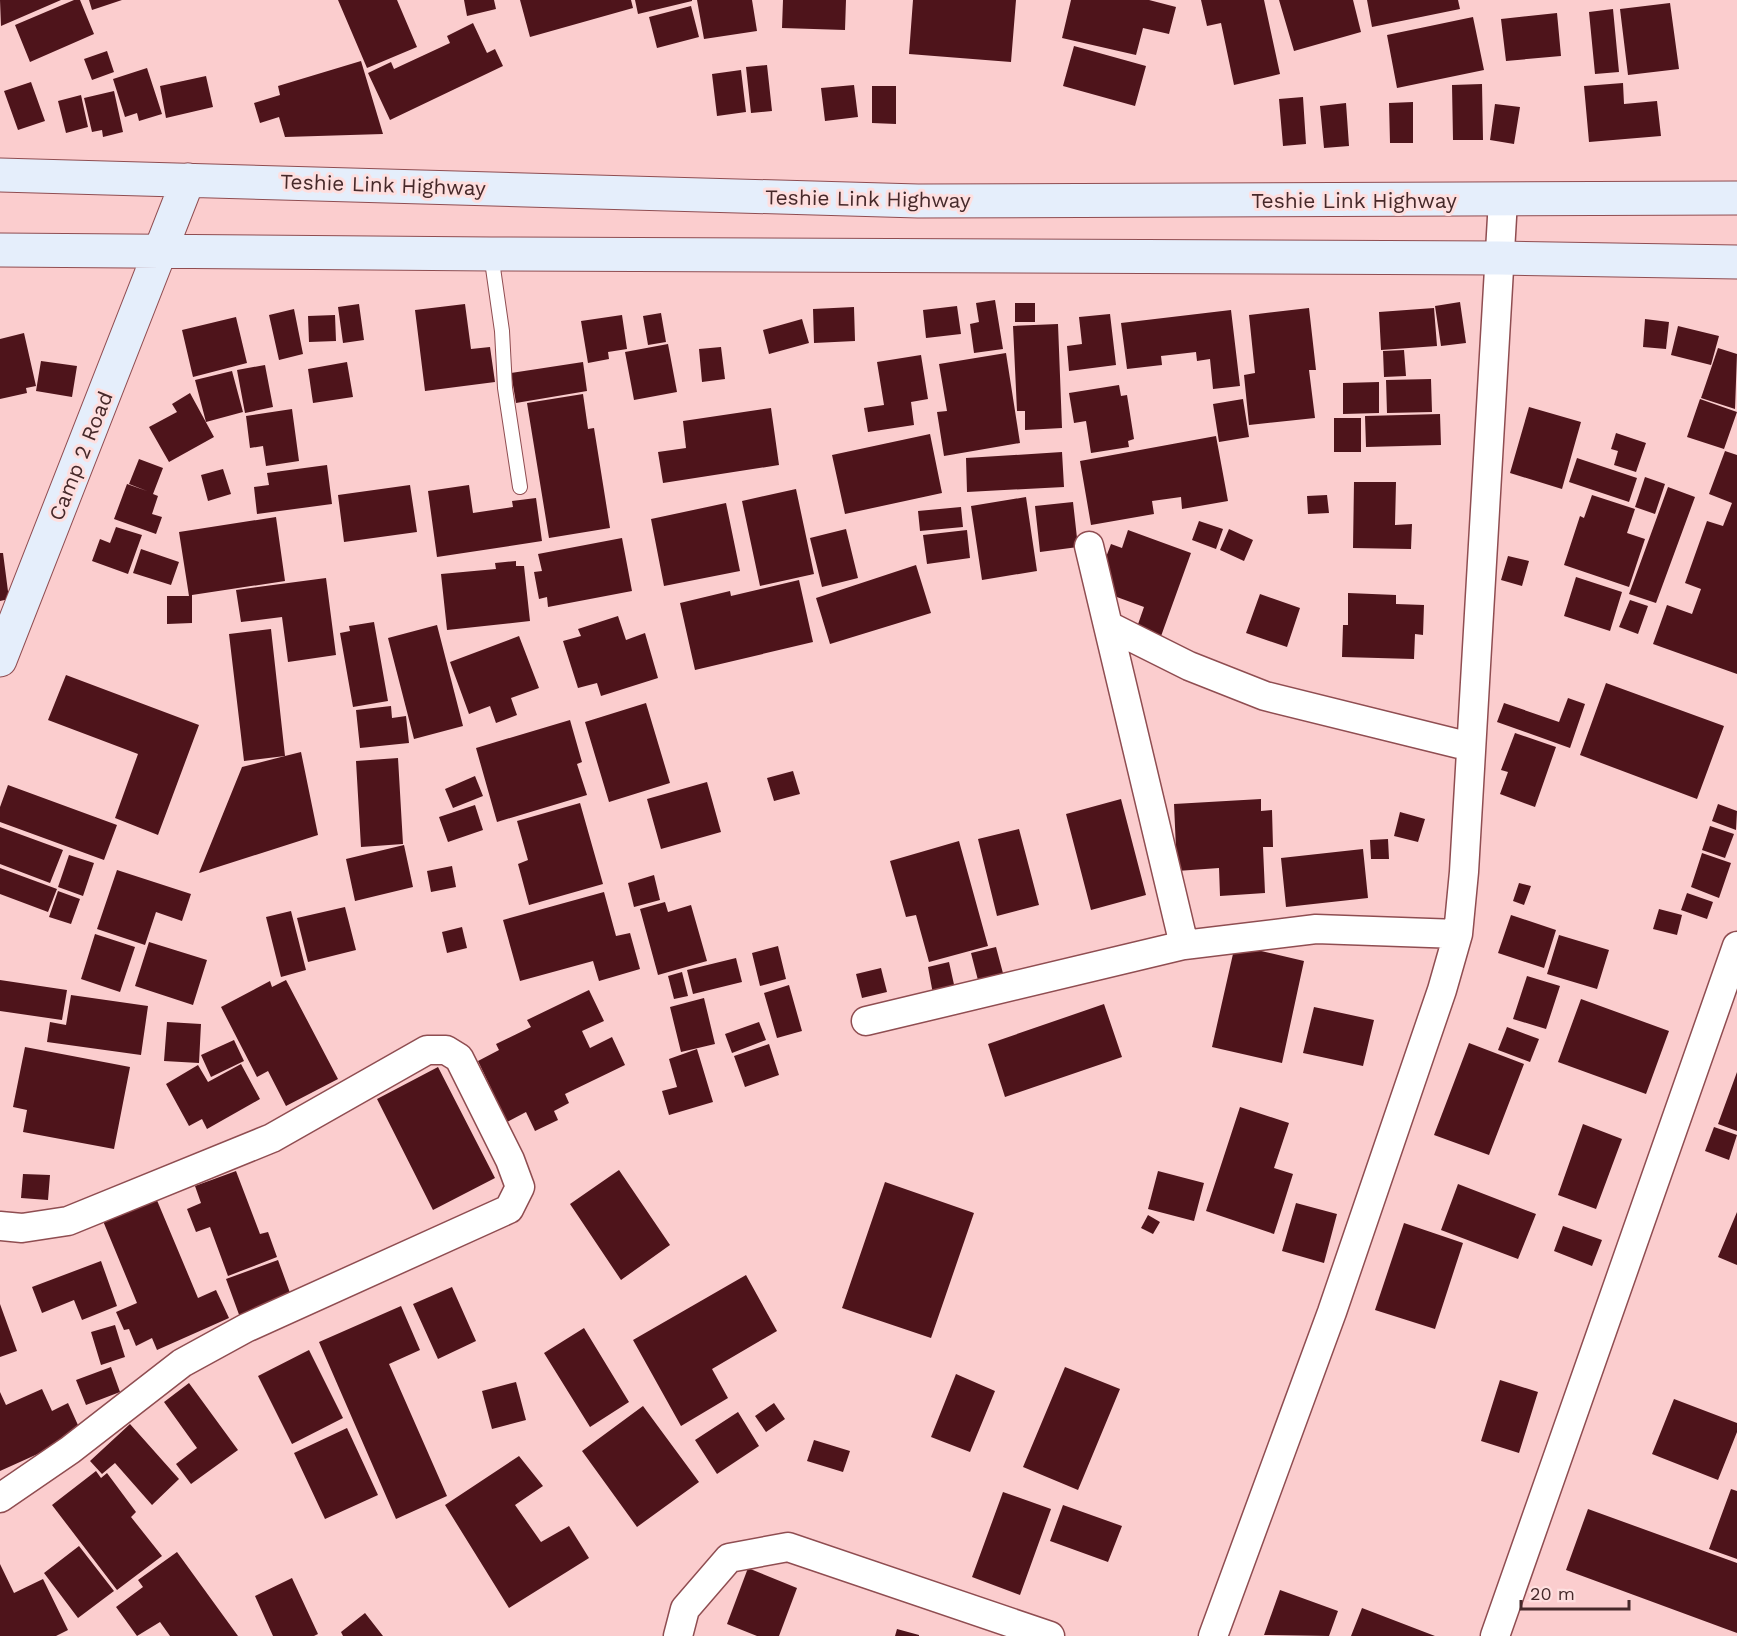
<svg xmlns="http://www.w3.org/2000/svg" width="1737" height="1636" font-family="'Work Sans',sans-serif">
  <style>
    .building { fill: #4e141b }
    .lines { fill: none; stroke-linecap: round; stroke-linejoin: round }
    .lane-casing { stroke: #8f4d51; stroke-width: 16 }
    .street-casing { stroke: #8f4d51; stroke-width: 31 }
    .secondary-casing { stroke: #8f4d51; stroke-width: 35 }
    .lane { stroke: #fff; stroke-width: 14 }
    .street { stroke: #fff; stroke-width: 28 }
    .secondary { stroke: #e5eefb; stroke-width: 33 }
    .labels { text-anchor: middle; stroke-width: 6; stroke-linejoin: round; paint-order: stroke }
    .street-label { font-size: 21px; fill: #46292a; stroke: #fedfdf }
  </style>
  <rect width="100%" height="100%" fill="#fbcdce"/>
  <path class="building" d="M0,0H61L1,26Z
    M74,0H80L94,34L30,62L15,25Z
    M89,0H122L92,10Z
    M338,0H397L417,47L367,68Z
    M464,0H494L496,9L467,16Z
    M520,0H631L633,8L530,37Z
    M635,0H692V1L638,14Z
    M697,0H752L757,31L704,39Z
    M783,0H846L845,30L782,28Z
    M913,0H1016L1011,62L909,54Z
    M1071,0H1149L1176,7L1169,34L1143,28L1136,55L1062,38Z
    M1201,0H1264L1280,74L1234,85L1221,23L1207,26Z
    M1279,0H1353L1361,32L1294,51Z
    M1367,0H1458L1460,9L1372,27Z
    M1670,3L1679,69L1628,75L1620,9Z
    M691,6L699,37L657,48L649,17Z
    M1613,9L1619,72L1595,74L1589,12Z
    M1557,13L1561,56L1506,61L1501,19Z
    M1473,17L1484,70L1397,88L1387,35Z
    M473,23L487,53L495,49L503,66L390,120L368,73L391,62L394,69L450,43L447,36Z
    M1074,46L1146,66L1135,106L1063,86Z
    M107,51L114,72L92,80L84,59Z
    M361,61L383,134L285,137L279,117L260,123L254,103L280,95L278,86Z
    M767,65L772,111L751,113L746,67Z
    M147,68L162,114L139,121L137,113L125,117L113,79Z
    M741,70L746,112L717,116L712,74Z
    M206,76L213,107L166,118L160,86Z
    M31,82L45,121L18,130L4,91Z
    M1623,83L1624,104L1657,101L1661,136L1589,142L1584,86Z
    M1482,84L1483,140H1453L1452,85Z
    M854,85L858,117L825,121L821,88Z
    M872,86H896V124L872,123Z
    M114,91L123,132L103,137L102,130L92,132L84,98Z
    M81,95L88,127L66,133L58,101Z
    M1303,97L1306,144L1283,146L1279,99Z
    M1413,102V143H1390L1389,103Z
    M1346,103L1349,146L1324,148L1320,106Z
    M1495,104L1520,107L1514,144L1490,140Z
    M995,300L1003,349L974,353L970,324L979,322L976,303Z
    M1460,302L1466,343L1441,346L1435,306Z
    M1015,303H1035V322H1015Z
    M359,304L364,340L343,343L338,307Z
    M465,304L471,349L490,347L495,382L425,391L415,310Z
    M957,306L961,334L926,338L923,310Z
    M854,307L855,341L814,343L813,309Z
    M1309,308L1316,370H1309L1315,418L1249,425L1244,375L1255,373L1249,315Z
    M1434,308L1437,346L1381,350L1379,312Z
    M294,309L303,354L279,360L269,315Z
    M1231,310L1240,386L1213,389L1210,359L1197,361L1196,352L1161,356L1162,365L1127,369L1121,323Z
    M661,313L666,342L648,345L643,316Z
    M1110,314L1116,365L1069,371L1067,346L1082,344L1079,317Z
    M335,315L336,341L309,342L308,316Z
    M622,315L627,349L608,352L609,359L588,363L581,321Z
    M236,317L247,363L193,377L182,330Z
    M802,319L809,343L769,354L763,330Z
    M1645,319L1669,322L1666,349L1643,347Z
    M1058,324L1062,428L1025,430V411H1017L1013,326Z
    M1678,326L1719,336L1711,365L1671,355Z
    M24,333L36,386L26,388L27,393L0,399V339Z
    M668,344L677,392L634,400L625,352Z
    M721,347L725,379L702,382L699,349Z
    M1718,348L1737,354L1735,409L1701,398Z
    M1404,350L1406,376L1384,377L1383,351Z
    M1006,353L1020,443L944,456L937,412L947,411L939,364Z
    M921,355L928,399L911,402L914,425L868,432L864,408L884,405L877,362Z
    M41,361L77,366L72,397L36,391Z
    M347,362L353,397L313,403L308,369Z
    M583,362L587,391L516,403L511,373Z
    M265,365L273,407L245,413L237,370Z
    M232,371L243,412L206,422L195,380Z
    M1431,379L1432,412L1387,413L1386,380Z
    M1379,382V413L1343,414V383Z
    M1119,385L1121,396L1127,395L1134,439L1128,441L1129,447L1091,453L1086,421L1074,423L1069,393Z
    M190,393L214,437L169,462L149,427L177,412L172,404Z
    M583,394L588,429L594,428L610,528L549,538L527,403Z
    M1243,399L1249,437L1219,442L1213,404Z
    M1700,399L1737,412L1724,449L1687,437Z
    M1529,407L1581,422L1562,489L1510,473Z
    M771,408L779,465L663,483L658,452L686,448L683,421Z
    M292,409L299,461L266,466L263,446L250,448L246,416Z
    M1440,414L1441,445L1366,447L1365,416Z
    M1334,418H1361V452H1334Z
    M1616,433L1646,443L1636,472L1614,465L1618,451L1611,449Z
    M930,434L942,493L845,514L832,455Z
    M1216,436L1228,501L1182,509L1181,497L1152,501L1154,514L1091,525L1080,461Z
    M1725,451L1737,455V674L1653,644L1667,605L1692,614L1701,589L1685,583L1707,521L1723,526L1732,503L1709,494Z
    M1062,452L1064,487L967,492L966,458Z
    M1577,458L1637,478L1629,502L1569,482Z
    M139,459L163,468L153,494L158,496L152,514L162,517L156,534L114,519L127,484L147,491L129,484Z
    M327,465L332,504L257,514L254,487L269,485L267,473Z
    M223,469L231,494L208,501L201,475Z
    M1645,477L1665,484L1655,514L1635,507Z
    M1354,482H1396L1395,525L1412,524L1411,549L1353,548Z
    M410,485L417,532L344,542L338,495Z
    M469,485L473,513L513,507L512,501L536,498L542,541L437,557L428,491Z
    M1668,487L1695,497L1656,603L1629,594Z
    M796,489L814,574L760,586L742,501Z
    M1327,495L1329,513L1308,514L1307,496Z
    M1592,495L1635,509L1627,533L1645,539L1629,587L1564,565L1580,516L1584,518Z
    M1026,497L1037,571L982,580L971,506Z
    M1073,502L1078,547L1040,552L1035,506Z
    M726,503L740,571L664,586L651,519Z
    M961,507L963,527L920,531L918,511Z
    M276,517L285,581L192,595V623L167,624V596H189L179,532Z
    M1199,521L1223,529L1216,549L1192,540Z
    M116,527L142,535L128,574L92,561L100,539L110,543Z
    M846,529L858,578L822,587L810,538Z
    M1229,529L1253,540L1244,561L1220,550Z
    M967,530L970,558L927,564L923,535Z
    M1128,530L1191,553L1160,639L1136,630L1144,607L1106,593L1112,577L1100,573L1111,544L1122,548Z
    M622,538L632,591L548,607L547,597L539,599L534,572L542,571L538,554Z
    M141,549L179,562L171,585L133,573Z
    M0,553H3L9,599L0,601Z
    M1508,556L1529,561L1522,586L1501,580Z
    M516,561V566H524L530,621L447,630L441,574L496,569L495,563Z
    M916,565L931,613L830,644L816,598Z
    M1576,577L1622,592L1610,631L1564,616Z
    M326,578L336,655L288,662L282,617L241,622L236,590Z
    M799,580L813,642L695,670L680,603L730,591L731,596Z
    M1348,593L1396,595V604L1424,605L1423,635L1415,634L1414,659L1342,657L1343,625H1348Z
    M1260,594L1300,608L1287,647L1246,633Z
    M1630,600L1648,606L1638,634L1619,627Z
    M618,616L626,640L645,633L658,678L601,696L597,683L578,688L563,641L581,636L578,629Z
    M374,622L388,701L353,707L340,633L350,631L349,626Z
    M437,625L463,726L414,739L388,638Z
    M271,629L285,756L301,752L318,835L199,873L242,767L285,756L244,761L229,634Z
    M519,636L539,688L511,698L517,715L496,723L490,706L469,714L450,662Z
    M66,675L199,725L158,835L115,818L138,754L48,720Z
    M1606,683L1724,726L1697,799L1580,755Z
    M1568,698L1585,704L1570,748L1497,722L1504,703L1559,722Z
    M646,703L670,783L609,802L585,722Z
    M391,706L392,718L406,716L409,743L360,748L356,710Z
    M570,720L582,762L577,764L587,795L497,822L476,748Z
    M1515,733L1556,747L1535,807L1500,794L1508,772L1501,770Z
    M398,758L403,844L361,847L356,761Z
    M793,771L800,794L774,801L767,778Z
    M475,776L483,796L453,808L445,789Z
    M707,782L721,832L661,849L647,799Z
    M8,785L117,825L104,860L0,822V807Z
    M1121,799L1146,895L1091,910L1066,814Z
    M1261,799V811L1272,810L1273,847H1263L1265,893L1220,896L1219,868L1177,871L1174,804Z
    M580,803L603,884L529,905L518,864L528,860L517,821Z
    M1718,804L1737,811L1736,830L1712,821Z
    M475,805L483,830L448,842L439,817Z
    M1400,812L1425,819L1418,842L1394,836Z
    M1710,826L1734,834L1725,858L1702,850Z
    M0,827L63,850L50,883L0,864Z
    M1019,829L1039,905L997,916L978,839Z
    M1388,839L1389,859H1371L1370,840Z
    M959,841L988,946L929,962L916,915L906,917L890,861Z
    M404,845L413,887L355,901L346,859Z
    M1363,849L1368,898L1286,907L1281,858Z
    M1702,853L1731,863L1719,898L1691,887Z
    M69,855L94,863L83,896L58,887Z
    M452,866L456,887L431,892L427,871Z
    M0,868L57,889L48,912L0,894Z
    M117,870L191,894L182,921L156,912L145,945L97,929Z
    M654,875L660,900L634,907L628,883Z
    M1519,883L1531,886L1524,905L1513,901Z
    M58,891L80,899L71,924L49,917Z
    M604,892L616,936L630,933L640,969L599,981L593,961L520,981L503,920Z
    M1687,893L1713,902L1707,919L1681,910Z
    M665,902L668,912L691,905L707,961L658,975L640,909Z
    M345,907L356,950L308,962L297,918Z
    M1659,909L1682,915L1677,935L1653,929Z
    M291,911L306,970L281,977L266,917Z
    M1511,915L1556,930L1544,968L1498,953Z
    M462,927L467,948L447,953L442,932Z
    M95,934L135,947L120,992L81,979Z
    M1559,935L1609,950L1597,989L1547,974Z
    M149,942L207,960L193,1005L135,986Z
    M1235,945L1304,961L1282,1063L1212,1047Z
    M778,946L786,979L760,986L752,953Z
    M996,947L1004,977L979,984L971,953Z
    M736,958L742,982L693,994L687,970Z
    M949,962L955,989L933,994L928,967Z
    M881,968L887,992L862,998L856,974Z
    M682,972L688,996L674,999L668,976Z
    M1527,976L1560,986L1546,1029L1513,1019Z
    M0,980L67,990L62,1020L0,1011Z
    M286,980L338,1079L286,1106L268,1071L257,1077L221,1007L270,981L272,987Z
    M789,985L802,1031L777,1038L764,993Z
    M589,990L604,1021L582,1031L590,1048L612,1037L625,1065L565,1094L569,1103L554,1111L558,1120L535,1131L526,1112L507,1122L478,1061L499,1050L496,1044L531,1027L527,1020Z
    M71,995L148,1006L141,1055L47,1042L50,1022L66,1025Z
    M704,998L715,1044L681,1052L670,1007Z
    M1581,999L1669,1031L1646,1094L1558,1062Z
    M1104,1004L1122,1057L1005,1097L988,1044Z
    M1314,1007L1374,1020L1363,1066L1303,1053Z
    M167,1022L201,1024L199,1063L164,1061Z
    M759,1022L766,1040L732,1053L725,1034Z
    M1507,1027L1539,1039L1530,1062L1498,1050Z
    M234,1040L244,1061L211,1077L201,1055Z
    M1469,1043L1524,1064L1489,1155L1434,1135Z
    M769,1044L779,1075L745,1087L734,1056Z
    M25,1047L130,1067L114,1149L23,1132L27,1110L13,1107Z
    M697,1049L713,1102L669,1115L662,1091L677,1087L669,1059Z
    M241,1064L260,1099L207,1129L202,1119L189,1126L166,1084L198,1065L208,1082Z
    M438,1067L495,1178L433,1210L377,1099Z
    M1737,1072V1131L1718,1124Z
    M1240,1107L1289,1123L1274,1168L1293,1174L1274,1234L1206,1211Z
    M1583,1124L1622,1139L1596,1209L1558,1195Z
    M1714,1127L1737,1135L1729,1160L1705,1151Z
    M619,1170L670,1245L621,1280L570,1204Z
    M236,1171L260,1234L268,1232L277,1257L228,1276L210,1227L196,1232L187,1209L201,1203L195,1186Z
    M1158,1171L1204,1183L1194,1221L1148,1209Z
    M23,1174L50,1175L48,1200L21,1198Z
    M885,1182L974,1213L931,1338L842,1308Z
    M1458,1184L1536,1214L1518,1259L1441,1230Z
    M156,1198L198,1298L216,1290L229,1318L157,1350L152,1338L136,1346L129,1329L124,1330L116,1312L137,1303L103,1221Z
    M1296,1203L1337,1214L1324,1263L1282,1251Z
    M1737,1212V1265L1718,1257Z
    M1148,1215L1160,1222L1153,1234L1141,1228Z
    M1404,1223L1463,1243L1435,1329L1375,1310Z
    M1563,1226L1602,1240L1592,1266L1554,1251Z
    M278,1260L293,1301L241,1320L226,1279Z
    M101,1261L117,1306L82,1320L74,1300L42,1313L32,1287Z
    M746,1275L777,1331L712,1369L728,1398L681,1426L633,1340Z
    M452,1287L476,1341L438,1359L413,1304Z
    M0,1304L17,1351L0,1357Z
    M401,1306L420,1350L389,1364L447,1496L396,1519L319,1342Z
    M115,1325L125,1357L101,1365L91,1332Z
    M584,1328L629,1402L590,1427L544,1353Z
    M309,1350L343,1418L292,1444L258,1376Z
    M111,1367L120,1392L86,1405L76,1380Z
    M1065,1367L1120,1389L1078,1490L1023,1467Z
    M956,1374L995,1391L970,1452L931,1437Z
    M1500,1380L1538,1392L1519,1453L1481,1441Z
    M516,1382L526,1420L492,1429L482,1391Z
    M189,1383L238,1450L191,1484L176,1464L197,1448L164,1402Z
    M42,1389L52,1411L68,1403L82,1434L0,1471V1392L6,1405Z
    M1674,1399L1737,1423V1432L1718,1480L1652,1454Z
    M774,1403L785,1419L766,1432L755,1416Z
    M643,1406L699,1482L637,1527L582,1451Z
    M738,1412L759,1446L717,1474L695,1440Z
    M130,1424L179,1479L152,1505L115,1463L102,1474L90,1461Z
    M347,1428L378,1495L325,1519L294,1453Z
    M814,1440L850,1451L843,1472L807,1461Z
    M519,1456L543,1486L515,1505L541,1542L569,1526L589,1558L509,1608L445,1505Z
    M96,1471L101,1478L107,1473L136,1512L131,1517L162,1556L117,1590L52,1505Z
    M1731,1489L1737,1491V1559L1709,1549Z
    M1003,1492L1051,1509L1020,1595L972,1577Z
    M1063,1505L1122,1526L1108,1562L1050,1541Z
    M1588,1509L1737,1563V1633L1566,1570Z
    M79,1546L114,1591L78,1618L44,1573Z
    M177,1552L238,1636H170L160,1622L137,1636L116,1607L143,1587L138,1580Z
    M0,1564L14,1593L43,1579L68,1630L56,1636H0Z
    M748,1568L797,1588L779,1636H757L727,1624Z
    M292,1578L318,1634L314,1636H273L255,1596Z
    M1280,1590L1338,1611L1329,1636L1264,1635Z
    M1362,1608L1435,1636H1351Z
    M365,1613L383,1636H343L341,1632Z
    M897,1629L919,1635V1636H895Z"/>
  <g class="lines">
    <g class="lane-casing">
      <path id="lane" d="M491,254L502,331L505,388L520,487"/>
    </g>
    <g class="street-casing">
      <path id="street" d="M1089,546L1184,945
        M1109,626L1189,666L1265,696L1471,747
        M866,1021L1184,945L1316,929L1458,934
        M0,1226L22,1228L68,1221L272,1138L427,1050H446L459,1058L510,1160L520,1187L509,1209L246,1328L182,1363L70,1450L0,1498
        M678,1636L685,1609L729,1558L788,1547L1050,1636
        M1213,1636L1332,1312L1442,990L1458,934L1464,872L1503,200
        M1495,1636L1737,946"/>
    </g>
    <g class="secondary-casing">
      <path id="secondary" d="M0,175L918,201L1737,198
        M0,250L491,254L1500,258L1737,262
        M0,660L188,180"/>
    </g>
    <use href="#lane" class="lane"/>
    <use href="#street" class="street"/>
    <use href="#secondary" class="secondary"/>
  </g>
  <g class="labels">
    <g class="street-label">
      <text transform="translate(383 185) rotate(2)" y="7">Teshie Link Highway</text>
      <text transform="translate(868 199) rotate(1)" y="7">Teshie Link Highway</text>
      <text x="1354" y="208">Teshie Link Highway</text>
      <text transform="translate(81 456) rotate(-68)" y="7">Camp 2 Road</text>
    </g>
  </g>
  <path d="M1521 1600v9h108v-9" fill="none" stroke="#46292a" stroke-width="3"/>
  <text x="1530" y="1600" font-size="18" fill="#46292a" stroke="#fedfdf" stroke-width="4.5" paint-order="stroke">20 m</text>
</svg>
